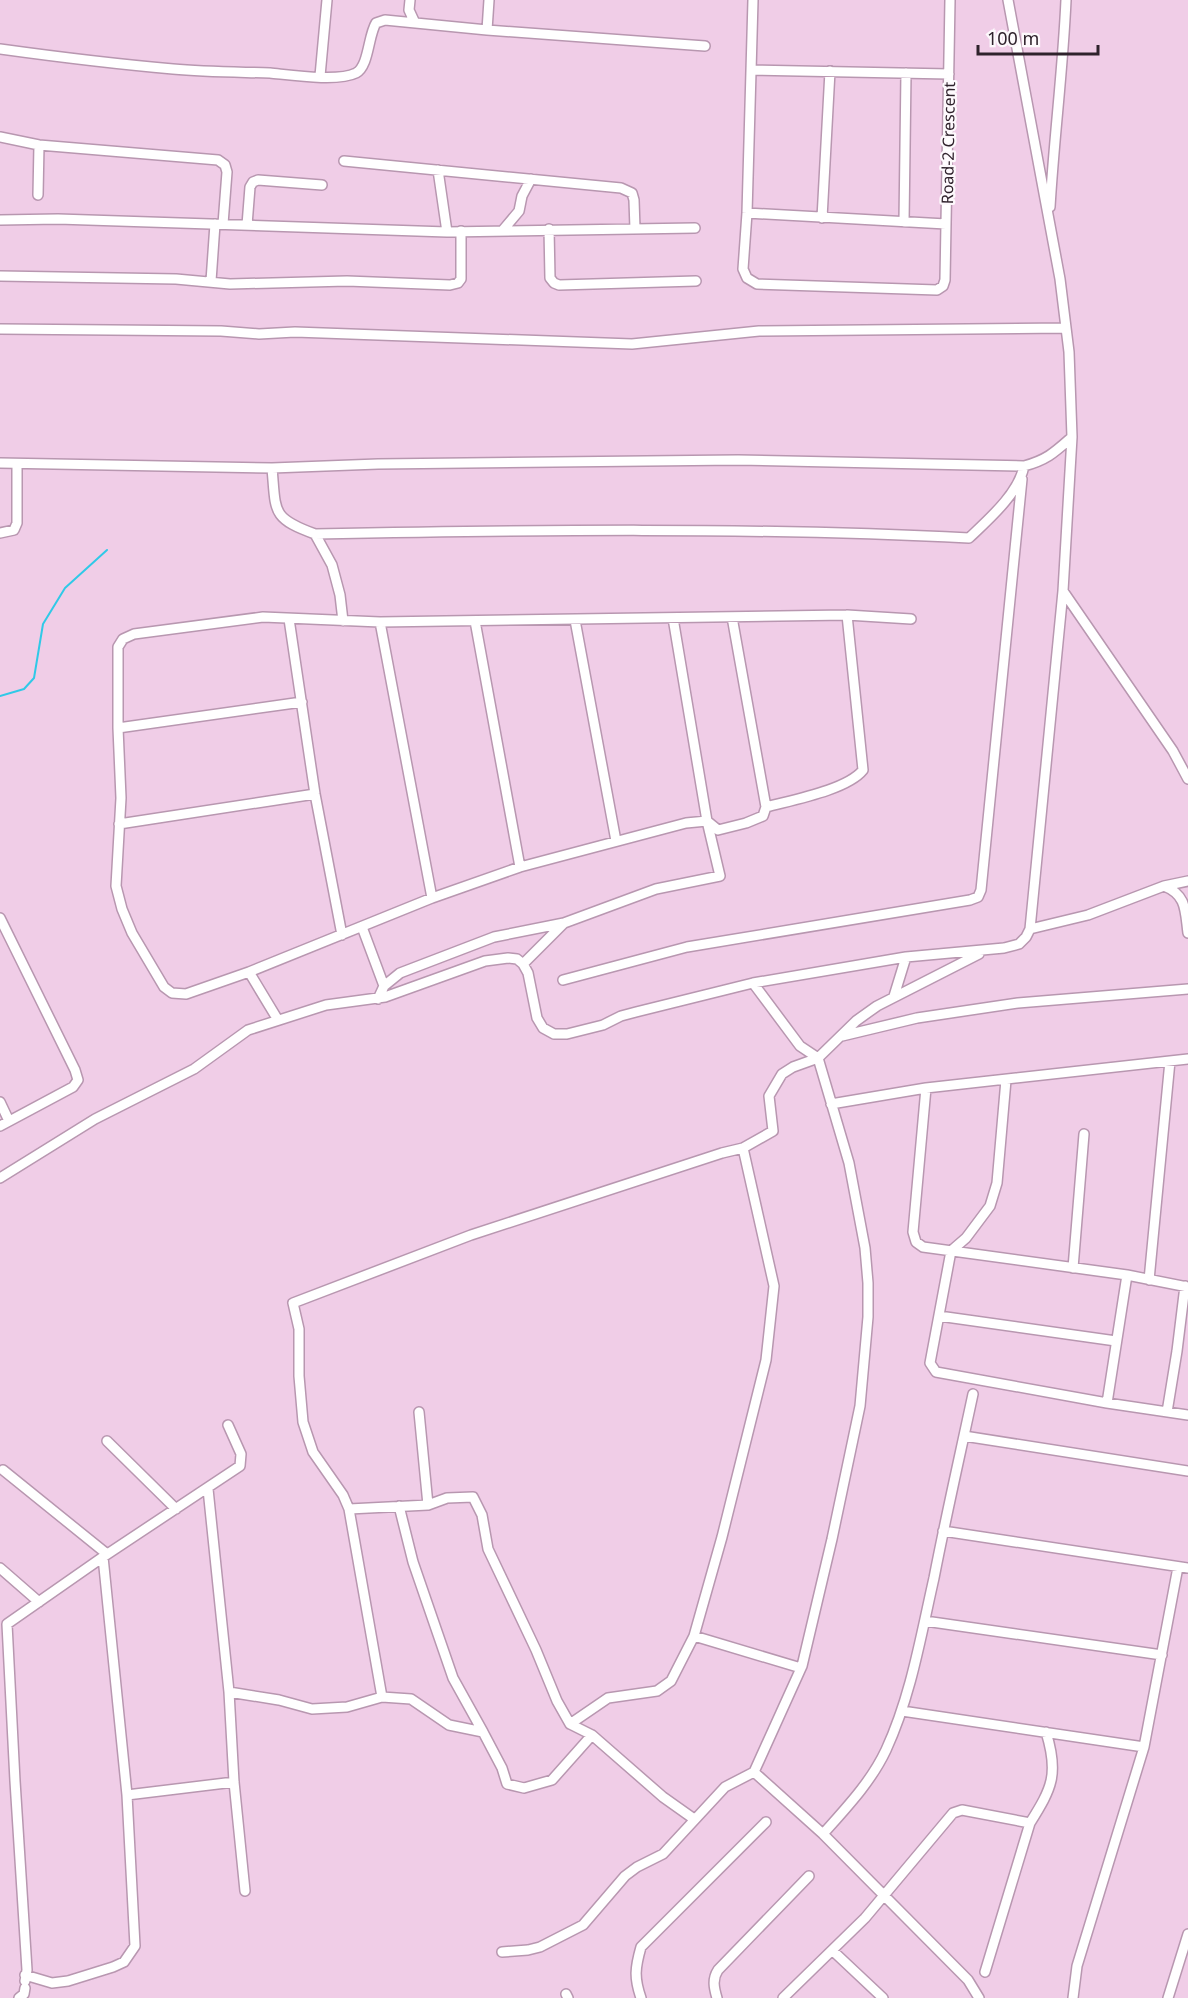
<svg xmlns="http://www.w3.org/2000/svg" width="1188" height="1998" font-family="'Noto Sans',sans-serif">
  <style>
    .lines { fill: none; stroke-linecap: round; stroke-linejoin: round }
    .stream { stroke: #30c9e7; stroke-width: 2 }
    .minor-casing { stroke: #b897b0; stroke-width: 12 }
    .minor { stroke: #fff; stroke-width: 9 }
    .labels { text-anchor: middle; stroke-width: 4.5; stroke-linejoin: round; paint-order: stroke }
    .street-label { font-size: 16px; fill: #2f222c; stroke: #fdf9fc }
  </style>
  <rect width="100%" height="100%" fill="#f0cde7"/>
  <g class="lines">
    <path class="stream" d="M0,696L24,689L34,678L43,624L65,588L107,550"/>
    <g class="minor-casing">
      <path id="minor" d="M410,0L409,10L415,23
        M753,0L747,213L743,269L747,278L757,284L937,290L943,286L945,280L950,0
        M1008,0L1060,279L1069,352L1072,437L1063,591L1173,751L1188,779
        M487,30L489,0
        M0,49C58,57 115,64 173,69C205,72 237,72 270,73C291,75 338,82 356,73C369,66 368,36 376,23L385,20L487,30L705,46
        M751,70L949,74
        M320,76L327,0
        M0,137L39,145L218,160L225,165L227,172L223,224
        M344,161L621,188L632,193L634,200L635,229
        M438,170L447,232
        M38,195L39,145
        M1050,207C1054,138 1063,69 1066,0
        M747,213L946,224
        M822,218L830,71
        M0,220L58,219L447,232L695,228
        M904,222L906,73
        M247,225L250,187L253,182L258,180L322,185
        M549,229L550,278L554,283L559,285L696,281
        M503,230L519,211L522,196L531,179
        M0,276L176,279L230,284L347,281L450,285L458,283L461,279V231
        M211,281L215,224
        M0,329L221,331L259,334L295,332L632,344L759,331L1066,328
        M0,463L272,468L378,464L738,460L1024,466
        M272,468C276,512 271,518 315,534C533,530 752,527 969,538C989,519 1019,493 1024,466C1047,460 1055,452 1072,437
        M0,533L14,530L17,523V464
        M315,534L332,565L340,595L343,621
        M732,617L766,807L763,816L746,823L718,830L707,821L686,823L520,867L432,898L249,972L186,994L172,993L164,987L132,933L122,909L116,886L121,798L118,728V647L123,639L134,634L263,617L380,622L847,615L911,619
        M289,619L315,794L342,935
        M575,620L616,841
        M475,621L520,867
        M380,622L432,898
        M118,728L302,702
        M766,807C792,800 847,790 863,770L847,615
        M119,824L315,794
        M1164,886C1187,895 1185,911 1188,933
        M0,918L75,1070L78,1080L73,1087L0,1126
        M362,927L384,986
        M1030,929L1088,915L1164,886L1188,881
        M523,964L564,923
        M249,972L278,1020
        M563,980L687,947L970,900L978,897L981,890L1022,479
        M894,996L906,957
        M378,999L384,986L400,973L494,937L564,923L656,889L720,876L707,821L673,618
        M842,1036L917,1018L1018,1003L1188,989
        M1006,1080L997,1183L990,1206L966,1238L951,1251L930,1363L936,1372L1107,1403L1188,1415
        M926,1088L913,1232L916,1242L923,1247L1127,1275L1188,1287
        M0,1102L9,1121
        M831,1104L926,1088L1188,1059
        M0,1178L95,1119L194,1069L248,1030L326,1005L385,997L485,961L508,958L517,959L523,964L528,973L537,1018L543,1028L554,1034H567L603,1025L621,1016L636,1012L753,983L906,957L1004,948L1019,944L1026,937L1030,929L1063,591
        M1073,1268L1084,1134
        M1149,1280L1170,1061
        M939,1316L1116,1341
        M1107,1403L1127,1275
        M419,1412L428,1505
        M1167,1412L1177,1351L1185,1286
        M964,1436L1188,1471
        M107,1441L176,1509
        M3,1470L107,1554
        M208,1489L229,1692L234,1782L245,1891
        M399,1506L413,1562L453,1678L483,1732
        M349,1509L343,1495L313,1452L303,1422L299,1376V1329L293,1303L471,1235L722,1153L743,1148
        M943,1531L1188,1568
        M0,1568L39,1602
        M925,1621L1162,1655
        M801,1668L694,1636L722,1537L766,1360L774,1286L743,1148L773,1131L769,1096L782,1074L793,1067L818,1058L856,1021L877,1006L979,954
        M229,1692L279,1700L312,1709L347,1707L382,1697L411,1699L449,1725L483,1732L502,1768L507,1784L524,1788L552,1780L592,1735L663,1797L694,1819
        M382,1697L349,1509L428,1505L447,1498L473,1497L482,1515L488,1549L536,1650L557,1701L570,1724L592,1735
        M902,1711L1144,1747
        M570,1724L608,1698L657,1691L671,1681L694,1636
        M754,1772L823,1834L968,1980L979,1998
        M127,1795L234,1782
        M1030,1823C1052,1788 1059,1774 1046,1732
        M823,1834C846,1808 871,1782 886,1750C911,1696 921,1635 934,1578C946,1516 960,1455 973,1394
        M833,1951L883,1998
        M502,1952L528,1950L540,1947L583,1925L625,1876L637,1867L663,1854L725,1787L754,1772L802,1666L832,1539L860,1406L868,1317V1283L865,1248L849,1163L818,1058L800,1046L753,983
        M25,1975L52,1983L68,1981L113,1967L124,1962L135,1946L127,1795L103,1557
        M25,1981L27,1970L15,1781L7,1624L103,1557L240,1466L241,1454L228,1425
        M566,1994L568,1998
        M19,1998L24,1994L25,1988
        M641,1998C634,1978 635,1968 641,1947L766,1822
        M717,1998C714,1988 712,1979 718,1970L809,1876
        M783,1998L865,1918L953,1813L962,1810L1030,1823L985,1972
        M1073,1998L1077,1966L1144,1747L1178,1567
        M1168,1998L1188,1934"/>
    </g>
    <use href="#minor" class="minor"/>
  </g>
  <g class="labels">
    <g class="street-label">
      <text transform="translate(948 143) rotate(-89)" y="6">Road-2 Crescent</text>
    </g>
  </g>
  <path d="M978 45v9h120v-9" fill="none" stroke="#2f222c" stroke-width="3"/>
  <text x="987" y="45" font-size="18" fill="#2f222c" stroke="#fdf9fc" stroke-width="4.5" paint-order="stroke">100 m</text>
</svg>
